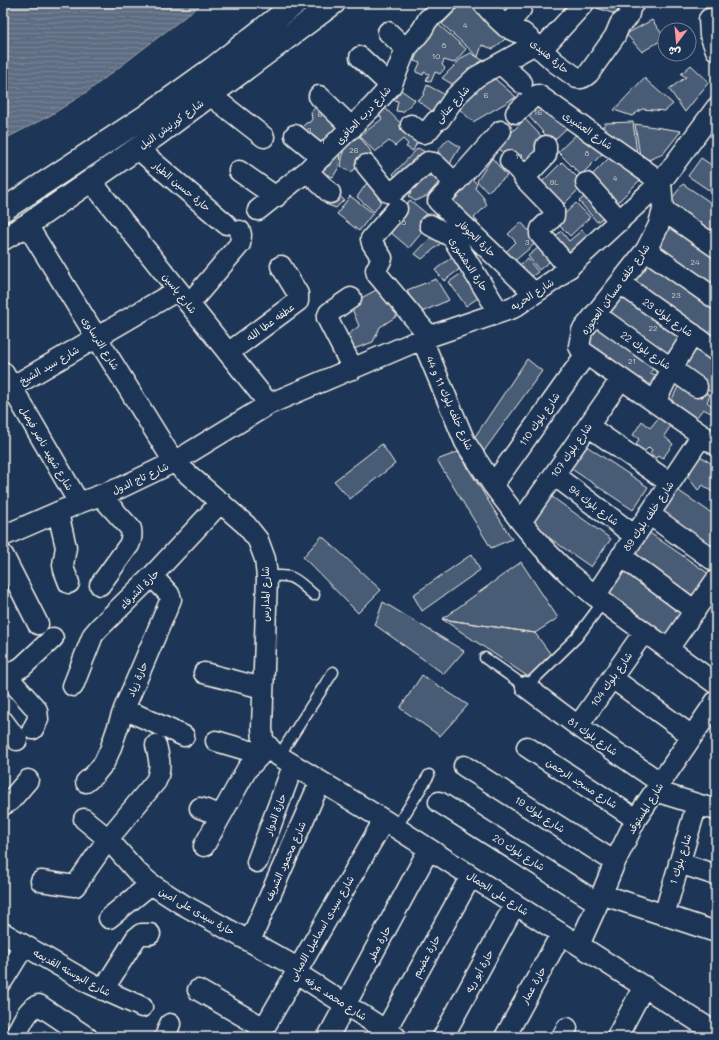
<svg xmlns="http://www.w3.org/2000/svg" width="719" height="1040" font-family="Mali,'Playpen Sans Arabic',sans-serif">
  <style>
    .water { fill: url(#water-rules); stroke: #9aa2ab }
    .building { fill: #485b74; stroke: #f4f1e8 }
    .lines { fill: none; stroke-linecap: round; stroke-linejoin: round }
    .lane-casing { stroke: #f4f1e8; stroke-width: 13 }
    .street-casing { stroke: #f4f1e8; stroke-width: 23 }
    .primary-casing { stroke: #f4f1e8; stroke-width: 25 }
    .lane { stroke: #1d3557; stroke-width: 10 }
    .street { stroke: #1d3557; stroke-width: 20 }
    .primary { stroke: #1d3557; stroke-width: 22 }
    .labels { text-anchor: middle; stroke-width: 3.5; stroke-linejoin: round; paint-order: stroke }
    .number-label { font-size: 8px; fill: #c9cccb }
    .street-label { font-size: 10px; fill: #f4f1e8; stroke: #1d3557 }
  </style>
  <defs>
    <pattern id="water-rules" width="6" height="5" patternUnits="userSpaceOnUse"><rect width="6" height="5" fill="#5e6d82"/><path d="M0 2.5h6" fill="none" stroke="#768294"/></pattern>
  </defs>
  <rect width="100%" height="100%" fill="#1d3557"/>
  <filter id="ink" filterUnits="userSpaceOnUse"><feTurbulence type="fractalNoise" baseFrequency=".025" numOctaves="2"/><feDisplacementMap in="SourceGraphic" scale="8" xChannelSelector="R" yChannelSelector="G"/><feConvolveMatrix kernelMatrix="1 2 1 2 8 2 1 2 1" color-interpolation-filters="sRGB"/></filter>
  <g filter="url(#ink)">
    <path class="water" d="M3,3H203L87,92L51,115L3,140Z"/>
    <path class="building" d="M461,3H474L510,35L493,49L482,45L478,57L442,24Z
      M604,3H620L622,5L615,14L597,8Z
      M652,20L665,38L642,52L626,34Z
      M430,22L440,26L466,49L454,63L444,60L442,65L445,68L440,74L435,72L431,82L426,80L429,74L424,72L423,75L416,72L420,63L414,61Z
      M471,53L484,61L476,73L460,89L442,78L463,57Z
      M691,65L709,82L685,112L669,89L686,77L681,74Z
      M488,73L516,97L473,122L454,104Z
      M644,78L673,104L665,111L642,109L632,116L614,110Z
      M427,85L451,98L440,117L417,100L423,96Z
      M394,88L401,90L415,100L403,112L396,111L398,101L393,100L388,106L381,104Z
      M537,97L568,127L552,142L523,110Z
      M321,101L350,126L322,156L296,133L306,123L310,122L312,119L311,112Z
      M384,107L418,140L413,151L406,147L408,144L403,139L395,146L389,141L375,152L360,136L382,119L378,113Z
      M525,119L544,139L523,172L497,147Z
      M633,122L638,161L599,134L605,123Z
      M635,124L681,131L663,154L641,163Z
      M583,128L605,151L581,175L558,152Z
      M362,129L359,136L370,150L372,156L351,172L341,166L344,145Z
      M448,139L460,147L452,160L448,171L440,164L438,150Z
      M418,148L429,154L400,184L393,174Z
      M340,150L339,167L333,177L318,171Z
      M615,152L642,178L614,206L587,180Z
      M492,158L507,176L487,192L477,181Z
      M701,158L716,168V195L688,176Z
      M562,162L584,184L561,207L539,185Z
      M427,172L439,182L427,196L415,201L408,196Z
      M472,179L477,184L475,188L483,197L487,205L474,218L478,222L470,230L446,204Z
      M369,180L381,196L380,203L374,212L357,197Z
      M683,184L716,206V240L666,206Z
      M590,192L608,214L597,222L579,201Z
      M336,193L344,200L336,208L325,204Z
      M350,196L373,213L359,231L337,214Z
      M410,200L433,219L409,248L383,226Z
      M576,203L590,217L570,236L556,222Z
      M667,216L716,251V289L653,246Z
      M521,222L538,241L511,264L503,255L516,242L508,234Z
      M582,230L592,242L569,261L552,240L561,231L569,241Z
      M435,233L446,239L422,259L415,254Z
      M544,243L555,257L539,270L528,256Z
      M646,255L716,306L715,338L628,280Z
      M460,256L466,264L444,281L435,270L452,257L455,260Z
      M528,259L538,272L525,281L515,268Z
      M466,270L484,294L466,306L449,282Z
      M436,279L449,300L417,314L407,290Z
      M380,288L400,314L380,327L373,342L351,350L344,338L359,326L350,304Z
      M621,288L683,333L668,353L602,311Z
      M597,318L658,363L650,373L656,375L644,392L582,346Z
      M699,346L716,356V392L715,395L681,371Z
      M527,359L542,371L484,451L472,441Z
      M682,379L710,395L707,402L713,407L711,413L703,409L696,418L670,403Z
      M660,416L672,424L664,436L673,444L663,458L659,455L656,458L650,453L652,450L649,447L645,451L636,445L639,439L633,435L642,421L650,428Z
      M582,443L648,487L633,510L567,466Z
      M382,444L395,464L350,499L334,481Z
      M458,452L512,539L491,548L437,460Z
      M700,456L712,464L715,459L716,460V495L703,485L698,490L687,476Z
      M676,489L716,516L715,548L661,511Z
      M548,494L611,539L591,567L528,523Z
      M647,531L709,574L693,596L632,553Z
      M322,536L381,590L358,613L303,557Z
      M472,554L480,570L422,611L413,595Z
      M521,562L558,618L535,633L442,619Z
      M621,569L683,613L667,635L606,591Z
      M383,602L464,651L444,674L375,625Z
      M442,619L535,633L552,656L530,678Z
      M422,675L468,705L440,736L400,708Z"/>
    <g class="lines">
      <g class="lane-casing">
        <path id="lane" d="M267,577C294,573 295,579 314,595
          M485,658L526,687L577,637L603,602
          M279,756L333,672
          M396,828L429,775"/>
      </g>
      <g class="street-casing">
        <path id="street" d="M483,3C494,15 506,32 523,33L556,63L577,78C582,79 585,77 589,73L615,36L620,24L628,17L631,5L634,3
          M709,19L710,35L716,50
          M506,27L521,9V7L517,3
          M388,32L406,49
          M541,50L584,3
          M360,57L391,86
          M501,64L522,83
          M210,95L264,137
          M319,96L352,128
          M516,113L533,97L538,95L661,182L663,210L658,227L646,250L582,331L579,346L581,350L586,354L716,445
          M411,125L420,132L423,133L427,132L436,121L440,119L455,97L476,77L535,44
          M295,135L322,157
          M138,149L226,224
          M510,161L525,177L546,155V146
          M366,165L388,192L392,193L428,162L434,163L455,183L438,201L534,293
          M239,171L276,197
          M307,171L330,193
          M524,178L554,209V216L541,229L540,234L569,268
          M91,181L269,404
          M455,183L501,131
          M586,183L620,221
          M397,209L371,239L372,243L382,258L376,270L377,274L430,337
          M258,210L307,171L372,107L391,86L406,49L422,30L428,19L437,13L447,3
          M663,210L716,247
          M27,225L174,462L246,525L258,540L265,559L267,577L262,728L263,740L274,753L384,820L716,1033
          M430,225L452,237L499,312
          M646,250L716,299
          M620,283L716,351
          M351,298L329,313L327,318L353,369
          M189,304L240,244L241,235L240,231
          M595,314L697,387
          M422,339L465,442L493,485L521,522L543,548L569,574L595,596L716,684
          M228,353L298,301V294L281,266
          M3,372L79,503
          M3,392L178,290
          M655,402L672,368L693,334
          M588,426L670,483
          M554,475L635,536
          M493,485L586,354
          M58,513L66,547L63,565L64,570L69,583
          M649,514L716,562
          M521,522L621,379
          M3,536L79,503L120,488L174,462L269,404L422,339L513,308L557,278L661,182L716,108
          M3,555L38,624
          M621,556L695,611
          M100,585L129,545C132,539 132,535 131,529L101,496
          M595,596L702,435
          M668,649L716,580
          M204,673L263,688
          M7,676L37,710L38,719L33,729
          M3,677L22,667L53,638
          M612,678L692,736
          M73,686L93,635L99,628L152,576L221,502
          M526,687L578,726L661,783
          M124,709L184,736
          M3,721L17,740
          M578,726L644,632
          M216,741L260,754
          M527,747L636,819
          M464,766L615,862
          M86,782L95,774L104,763L110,750L124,709L171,599L169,594L152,576
          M655,791L716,810
          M439,802L598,903
          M3,805L10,801L28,780
          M200,808L221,815
          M84,819L108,839L138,873L151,884L182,904L298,968
          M204,846L247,769L268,747
          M257,862L293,766
          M679,863L716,875
          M41,881L75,886L78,882L108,839L156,781C162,768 159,758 156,745
          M601,894L716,932
          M664,915L697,804
          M109,918L151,884
          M3,933L91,984L142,1007
          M250,941L320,782
          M579,945L598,903L615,862L636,819L716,701
          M295,972L396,1037
          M3,980L24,946
          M103,990L136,938L141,934H150
          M198,990L264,1028
          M16,1034C22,1024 27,1008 39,1005L87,1037
          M165,1037L170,1024
          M259,1037L384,820
          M328,1037L429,849
          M382,1037L471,876
          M443,1037L515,904
          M505,1037L561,934
          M562,1037L567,1028
          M617,1037L644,986"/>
      </g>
      <g class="primary-casing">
        <path id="primary" d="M3,210L146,116L213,68L296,3
          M3,239L27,225L158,134L334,3"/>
      </g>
      <use href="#lane" class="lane"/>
      <use href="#street" class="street"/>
      <use href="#primary" class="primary"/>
    </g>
  </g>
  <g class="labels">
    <g class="number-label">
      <text x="465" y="28">4</text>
      <text x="444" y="48">8</text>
      <text x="436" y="59">10</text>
      <text x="486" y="98">6</text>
      <text x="538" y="115">16</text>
      <text x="320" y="117">6</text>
      <text x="309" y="133">3</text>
      <text x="323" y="144">1</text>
      <text x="354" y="153">26</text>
      <text x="587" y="156">8</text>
      <text x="519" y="159">17</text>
      <text x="615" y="181">4</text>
      <text x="554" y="185">9L</text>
      <text x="402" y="225">18</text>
      <text x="527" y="245">3</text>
      <text x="695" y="265">24</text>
      <text x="676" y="298">23</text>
      <text x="653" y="331">22</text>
      <text x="632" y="364">21</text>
    </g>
    <g class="street-label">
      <text transform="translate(550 56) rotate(40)" y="4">حارة هنيدى</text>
      <text transform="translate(452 104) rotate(-48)" y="4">شارع عنانى</text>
      <text transform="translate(363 115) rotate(-47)" y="4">شارع درب الحافرى</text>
      <text transform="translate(171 124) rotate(-36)" y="4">شارع كورنيش النيل</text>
      <text transform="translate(588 130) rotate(35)" y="4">شارع العشيرى</text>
      <text transform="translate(182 186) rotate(40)" y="4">حارة حسين الطيار</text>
      <text transform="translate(477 238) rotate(44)" y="4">حارة الجوفار</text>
      <text transform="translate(469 264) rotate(57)" y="4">حارة الدهشورى</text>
      <text transform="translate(615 289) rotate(-54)" y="4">شارع خلف مساكن العجوزه</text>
      <text transform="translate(180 293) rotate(52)" y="4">شارع ياسين</text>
      <text transform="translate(532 294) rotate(-33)" y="4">شارع الحريه</text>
      <text transform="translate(668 317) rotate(35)" y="4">شارع بلوك 23</text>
      <text transform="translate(270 322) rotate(-36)" y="4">عطفه عطا الله</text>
      <text transform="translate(101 343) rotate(58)" y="4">شارع الترساوى</text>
      <text transform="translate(646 350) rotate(35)" y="4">شارع بلوك 22</text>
      <text transform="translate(49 365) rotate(-30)" y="4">شارع سيد الشيخ</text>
      <text transform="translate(450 403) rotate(66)" y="4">شارع خلف بلوك 11 و 44</text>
      <text transform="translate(539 419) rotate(-55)" y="4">شارع بلوك 110</text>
      <text transform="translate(47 448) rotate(60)" y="4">شارع شهيد ناصر فيصل</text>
      <text transform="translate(571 450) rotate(-55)" y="4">شارع بلوك 107</text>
      <text transform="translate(140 478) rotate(-25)" y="4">شارع تاج الدول</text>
      <text transform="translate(594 505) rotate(37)" y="4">شارع بلوك 94</text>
      <text transform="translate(648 516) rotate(-56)" y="4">شارع خلف بلوك 89</text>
      <text transform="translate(139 589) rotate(-45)" y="4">حارة الشرفاء</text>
      <text transform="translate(265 594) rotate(-90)" y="4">شارع المدارس</text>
      <text transform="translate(137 679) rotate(-67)" y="4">حارة زياد</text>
      <text transform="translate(611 679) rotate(-55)" y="4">شارع بلوك 104</text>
      <text transform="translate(593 736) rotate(35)" y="4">شارع بلوك 81</text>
      <text transform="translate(582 783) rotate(33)" y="4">شارع مسجد الرحمن</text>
      <text transform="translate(645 808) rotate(-58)" y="4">شارع المستوقد</text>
      <text transform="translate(275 814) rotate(-69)" y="4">حارة الدوار</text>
      <text transform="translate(540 814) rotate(33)" y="4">شارع بلوك 19</text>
      <text transform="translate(519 852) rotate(32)" y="4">شارع بلوك 20</text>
      <text transform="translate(680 859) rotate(-73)" y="4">شارع بلوك 1</text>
      <text transform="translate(285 861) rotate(-66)" y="4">شارع محمود الشريف</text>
      <text transform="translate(498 893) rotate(33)" y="4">شارع على الجمال</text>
      <text transform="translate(197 911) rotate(30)" y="4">حارة سيدى على امين</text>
      <text transform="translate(321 928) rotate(-60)" y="4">شارع سيدى اسماعيل الامبابى</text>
      <text transform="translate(379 943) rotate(-62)" y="4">حارة مطر</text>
      <text transform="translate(426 956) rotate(-61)" y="4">حارة عضيم</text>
      <text transform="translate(479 971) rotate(-61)" y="4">حارة أبو ريه</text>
      <text transform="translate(72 972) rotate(29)" y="4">شارع البوسته القديمه</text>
      <text transform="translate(533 985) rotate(-61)" y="4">حارة عمار</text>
      <text transform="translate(336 998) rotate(33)" y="4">شارع محمد عرفه</text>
    </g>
  </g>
  <rect width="719" height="1040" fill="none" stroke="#1d3557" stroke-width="16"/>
  <rect x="8" y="8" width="703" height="1024" fill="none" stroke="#f4f1e8" stroke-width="1.5" filter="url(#ink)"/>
  <g transform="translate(677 42) rotate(196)"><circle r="19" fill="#1d3557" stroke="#738091"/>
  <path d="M0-3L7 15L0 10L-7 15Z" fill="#ff9aa2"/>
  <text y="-6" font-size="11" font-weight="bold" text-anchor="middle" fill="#f4f1e8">ش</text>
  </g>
</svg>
